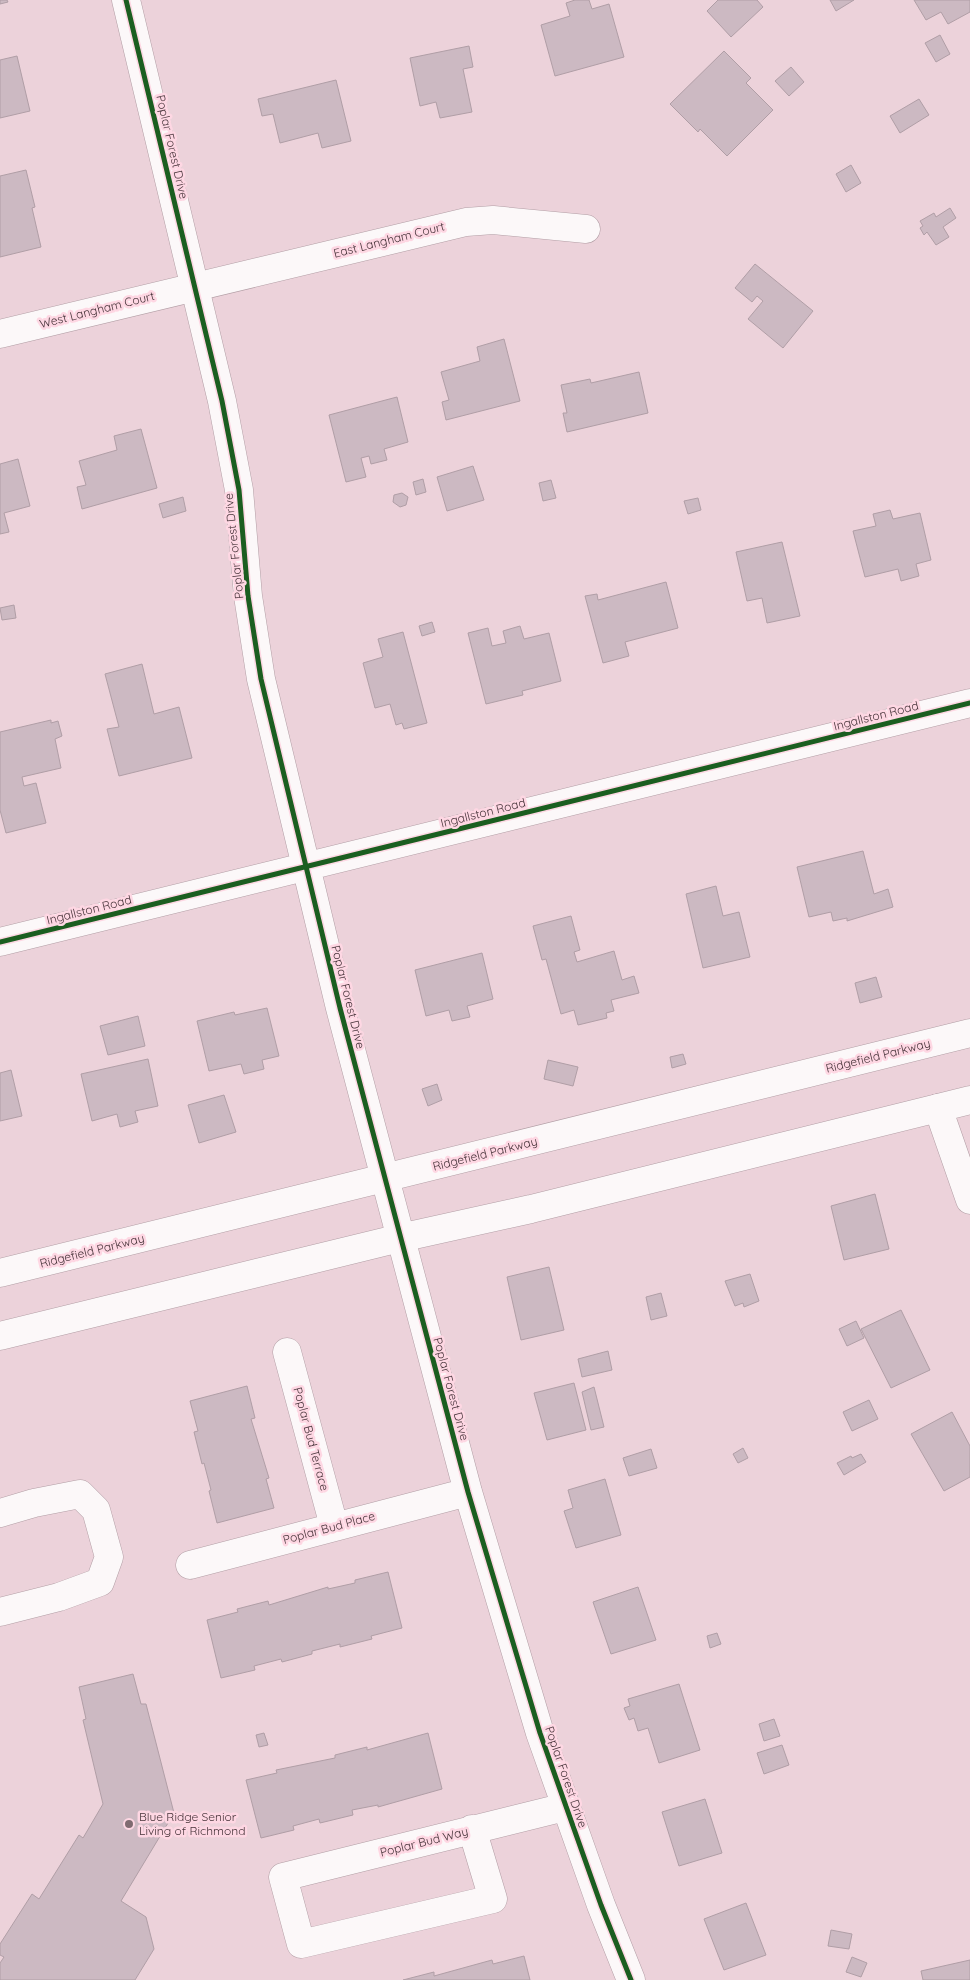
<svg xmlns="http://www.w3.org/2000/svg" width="970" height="1980" font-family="Quicksand,sans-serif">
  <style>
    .building { fill: #ccb9c2; stroke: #b09ea6 }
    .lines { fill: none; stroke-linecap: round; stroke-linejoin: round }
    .minor-casing { stroke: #b29ea5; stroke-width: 29 }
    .major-casing { stroke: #b29ea5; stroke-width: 29 }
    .minor { stroke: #fcf8f9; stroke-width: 28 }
    .major { stroke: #fcf8f9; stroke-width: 28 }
    .cycleway-casing { stroke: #fed7e3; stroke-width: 8 }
    .cycleway { stroke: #1b5e20; stroke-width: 5 }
    .poi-dot { fill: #806b71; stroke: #fed7e3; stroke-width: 2 }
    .labels { text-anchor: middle; stroke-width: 5; stroke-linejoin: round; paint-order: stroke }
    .street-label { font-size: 12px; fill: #463339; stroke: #fed7e3 }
    .poi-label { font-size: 12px; fill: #463339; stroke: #fed7e3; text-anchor: start }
  </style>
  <rect width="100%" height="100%" fill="#ecd2da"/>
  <path class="building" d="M0,0H7L8,2L0,4Z
    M575,0H589L592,9L609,4L624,57L555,76L541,25L570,16L566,3Z
    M718,0H757L763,7L731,37L707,11Z
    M830,0H854L836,11Z
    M914,0H970V12L948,24L941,12L926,20Z
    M940,35L950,54L936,62L925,43Z
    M469,46L473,67L463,69L472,112L440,118L436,102L420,106L410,58Z
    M724,51L751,78L746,83L773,110L727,156L700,129L698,132L670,104Z
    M17,56L30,111L0,118V60Z
    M791,67L804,82L789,96L775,81Z
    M336,80L351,141L322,148L318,133L280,143L273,114L262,116L258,99Z
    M919,99L929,115L900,133L890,116Z
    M851,165L861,183L846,192L836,174Z
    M26,170L35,207L32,208L41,247L0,257V176Z
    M950,208L956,218L943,227L949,237L936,245L927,232L924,235L920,228L923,226L920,221L934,213L936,217Z
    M755,264L813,311L783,348L748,319L763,301L757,296L752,302L735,288Z
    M504,339L520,401L446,420L442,402L449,400L441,372L480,361L477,347Z
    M639,372L648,413L567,432L563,413H567L561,385L590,379L591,383Z
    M397,397L408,442L384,449L387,460L371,464L369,456L361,458L366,477L346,482L329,415Z
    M141,429L157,488L82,509L77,487L86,485L79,461L117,450L114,436Z
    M18,459L30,506L4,513L9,532L0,534V464Z
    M473,466L484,500L447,511L437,477Z
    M423,479L426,492L416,495L413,482Z
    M551,480L556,498L543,501L539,483Z
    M402,493L408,497L406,505L400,507L393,502L394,495Z
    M183,497L186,511L163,518L159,504Z
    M698,498L701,510L688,514L684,501Z
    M890,510L893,519L920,513L931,560L916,564L919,576L901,581L898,569L865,577L853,531L876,526L873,514Z
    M782,542L800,616L767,623L762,598L747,601L736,552Z
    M666,582L678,628L625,642L629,656L603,663L585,596L597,594L598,600Z
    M14,605L16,618L2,620L0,608Z
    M432,622L435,632L422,636L419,626Z
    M520,626L524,639L549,633L561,681L522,691L523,695L486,704L468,633L488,628L492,646L506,643L503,631Z
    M403,632L427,723L404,729L402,723L396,725L390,704L375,708L363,663L383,657L378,639Z
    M142,664L154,714L179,707L192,758L119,776L107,729L119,727L105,674Z
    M51,720V723L58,721L62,736L55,739L61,768L22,777L24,786L36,783L46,823L6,833L0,810V732Z
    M863,851L874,894L888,889L893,907L847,921V918L833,921L831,912L809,917L797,867Z
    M716,886L723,916L739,912L750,957L703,968L686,894Z
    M571,916L580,950L574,952L577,962L614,951L622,980L634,976L639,993L611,1000L614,1011L606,1013L607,1018L578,1025L574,1010L561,1014L546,959L542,960L533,926Z
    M482,953L493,999L467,1006L470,1017L452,1021L449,1010L426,1016L415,970Z
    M876,977L882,997L860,1003L855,983Z
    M267,1008L279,1056L262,1060L264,1069L244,1074L241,1064L209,1071L197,1021L234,1012L235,1015Z
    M138,1016L145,1046L108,1055L100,1026Z
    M683,1054L686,1064L672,1068L670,1057Z
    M148,1059L158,1106L135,1111L138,1122L120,1127L117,1114L92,1121L81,1074Z
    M548,1060L578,1067L573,1086L544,1079Z
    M11,1070L22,1116L0,1121V1073Z
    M437,1084L442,1100L428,1106L422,1089Z
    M224,1095L236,1132L199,1143L188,1105Z
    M875,1194L889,1249L844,1260L831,1206Z
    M549,1267L564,1330L521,1340L507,1277Z
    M750,1274L759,1301L744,1307L743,1303L735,1306L725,1281Z
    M661,1293L667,1316L651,1320L646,1297Z
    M901,1310L930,1370L891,1388L861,1329Z
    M856,1321L864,1338L847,1346L839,1329Z
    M608,1351L612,1370L582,1377L578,1359Z
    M574,1383L586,1430L547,1440L534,1393Z
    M247,1386L255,1418L251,1419L269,1478L266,1479L274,1508L217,1523L209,1491L211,1490L204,1463L202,1464L194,1432L198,1431L190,1401Z
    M594,1387L604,1427L591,1430L582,1392Z
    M869,1400L878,1419L852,1431L843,1412Z
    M952,1412L970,1446V1477L944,1491L911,1434Z
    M743,1448L748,1458L738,1463L733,1454Z
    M651,1449L657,1468L629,1476L623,1458Z
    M861,1454L866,1462L844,1475L837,1463L851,1456L852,1458Z
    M605,1479L621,1535L576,1548L564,1511L573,1508L568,1490Z
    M388,1572L402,1628L371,1636L372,1639L340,1647V1644L312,1651V1654L282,1662L281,1659L254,1666L255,1670L221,1678L207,1620L238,1612L237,1609L268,1601L269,1605L328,1587V1589L355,1583V1580Z
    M638,1587L656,1640L611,1654L593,1602Z
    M717,1633L721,1644L710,1648L707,1636Z
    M133,1674L141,1704H146L174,1813L121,1901L146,1917L154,1949L135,1980H0V1963L4,1957L0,1955V1944L32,1894L39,1899L79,1835L83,1838L103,1804L83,1720L86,1719L79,1687Z
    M679,1684L700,1750L659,1763L648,1728L638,1731L634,1718L629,1720L624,1708L630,1706L628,1699Z
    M774,1719L780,1736L764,1741L759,1724Z
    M264,1733L268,1745L259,1747L256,1735Z
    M428,1733L442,1789L378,1807V1805L352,1810L353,1815L320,1823L319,1819L293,1826L294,1830L261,1838L246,1780L277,1773L276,1770L335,1758V1755L367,1747V1750Z
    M782,1745L789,1765L764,1774L757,1753Z
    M705,1799L722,1853L679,1866L662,1812Z
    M746,1903L766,1955L724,1970L704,1919Z
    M831,1930L852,1934L849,1949L828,1946Z
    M524,1956L530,1980H403L434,1972V1976L492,1960L493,1964Z
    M852,1957L867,1963L861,1977L846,1972Z
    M970,1960V1980H923L921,1971Z"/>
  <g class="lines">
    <g class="minor-casing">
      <path id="minor" d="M126,0L222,401L239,490L248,596L261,679L340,1008L468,1492L540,1733L601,1905L631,1980
        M0,334L466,222L493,220L586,229
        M0,942L970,703
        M938,1108L970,1200
        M287,1352L334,1526
        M0,1513L34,1503L80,1494L96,1510L109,1557L100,1582L59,1597L0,1612
        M190,1565L468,1492
        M472,1829L493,1899L301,1944L283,1877L565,1807"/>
    </g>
    <g class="major-casing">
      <path id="major" d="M0,1273L970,1033
        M0,1336L400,1238L531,1209L970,1100"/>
    </g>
    <use href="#minor" class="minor"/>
    <use href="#major" class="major"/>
    <g class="cycleway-casing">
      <path id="cycleway" d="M126,0L222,401L239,490L248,596L261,679L340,1008L468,1492L540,1733L601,1905L631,1980
        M0,942L970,703"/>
    </g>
    <use href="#cycleway" class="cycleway"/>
  </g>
  <circle class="poi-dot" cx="129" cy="1824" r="5"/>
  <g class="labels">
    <g class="street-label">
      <text transform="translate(172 147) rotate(77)" y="4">Poplar Forest Drive</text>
      <text transform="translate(389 240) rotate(-14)" y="4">East Langham Court</text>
      <text transform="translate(97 310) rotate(-14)" y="4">West Langham Court</text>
      <text transform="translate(234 546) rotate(-96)" y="4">Poplar Forest Drive</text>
      <text transform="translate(876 716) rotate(-14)" y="4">Ingallston Road</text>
      <text transform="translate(483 813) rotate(-14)" y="4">Ingallston Road</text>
      <text transform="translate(89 910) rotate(-14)" y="4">Ingallston Road</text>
      <text transform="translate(348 997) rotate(76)" y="4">Poplar Forest Drive</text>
      <text transform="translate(878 1056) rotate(-14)" y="4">Ridgefield Parkway</text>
      <text transform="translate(485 1154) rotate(-14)" y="4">Ridgefield Parkway</text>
      <text transform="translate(92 1251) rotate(-14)" y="4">Ridgefield Parkway</text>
      <text transform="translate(451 1389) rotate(75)" y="4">Poplar Forest Drive</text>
      <text transform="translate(311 1439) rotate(75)" y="4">Poplar Bud Terrace</text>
      <text transform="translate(329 1528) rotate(-15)" y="4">Poplar Bud Place</text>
      <text transform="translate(566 1777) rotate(71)" y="4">Poplar Forest Drive</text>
      <text transform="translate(424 1842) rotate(-14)" y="4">Poplar Bud Way</text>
    </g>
    <g class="poi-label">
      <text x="139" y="1821">Blue Ridge Senior<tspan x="139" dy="14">Living of Richmond</tspan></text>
    </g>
  </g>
</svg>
